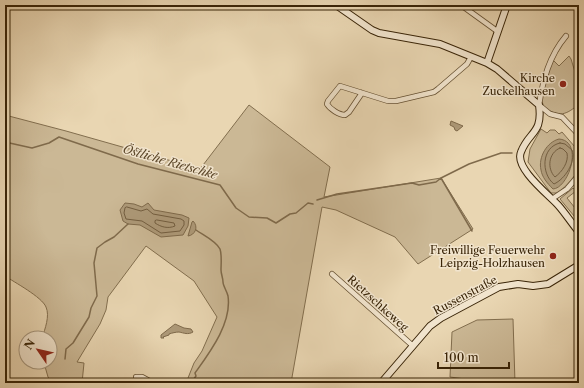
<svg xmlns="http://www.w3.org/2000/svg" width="584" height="388" font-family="'Libre Caslon Text',serif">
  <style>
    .green { fill: #cbb895; stroke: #826e4e }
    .water { fill: #ad9978; stroke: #7f6a4b }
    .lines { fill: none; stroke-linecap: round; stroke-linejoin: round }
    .shore { stroke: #735e40; stroke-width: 1 }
    .stream { stroke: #7f6a4b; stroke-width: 1.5 }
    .street-casing { stroke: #655032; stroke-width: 6 }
    .secondary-casing { stroke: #392407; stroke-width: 8 }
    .street { stroke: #f1e4cd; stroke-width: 4.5 }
    .secondary { stroke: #f1e4cd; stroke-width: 6 }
    .poi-dot { fill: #8f2418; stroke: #f1e4cd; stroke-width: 1.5 }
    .labels { text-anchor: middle; stroke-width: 3; stroke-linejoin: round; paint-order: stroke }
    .poi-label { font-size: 11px; fill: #392407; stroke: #f1e4cd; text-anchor: end }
    .street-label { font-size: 11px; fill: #392407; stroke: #f1e4cd }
    .water-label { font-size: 12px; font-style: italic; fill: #5c4729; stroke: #f1e4cd }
  </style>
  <rect width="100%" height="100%" fill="#e9d6b2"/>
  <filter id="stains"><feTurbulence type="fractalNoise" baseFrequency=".005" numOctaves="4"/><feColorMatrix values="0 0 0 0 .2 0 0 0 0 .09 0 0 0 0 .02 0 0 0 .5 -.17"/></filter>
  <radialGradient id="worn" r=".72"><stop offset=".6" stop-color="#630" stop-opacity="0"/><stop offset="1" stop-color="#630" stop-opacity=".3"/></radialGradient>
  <path class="green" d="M569,56L571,59L579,85V104C566,115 559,118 544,107L541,99L551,62L554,61L559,66Z
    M249,105L330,167L324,197L441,178L473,229L418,264L395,237L336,210L322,207L291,383H186L194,363L202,351L217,317L194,281L146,246L108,297L106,310L100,324L77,362L84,363L82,383H52L48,377L44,363L50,362V338H42C45,329 50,316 46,307C42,297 14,282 5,276V115L66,131L200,169Z
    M541,129L547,133L550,130H555L559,134L562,132L575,147L579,149C579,154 580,160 579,165C578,175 565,187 558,193H551L548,189L528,162L530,149Z
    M573,188L576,191L567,198L579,213V222L560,199Z
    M513,319L515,383H464L465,379L450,377L452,332L477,320Z"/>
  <path class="water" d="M451,121L463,126L457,131L455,130L454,127L450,125Z
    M559,139C584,141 569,188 553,189C547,183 542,177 541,170C538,157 547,142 559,139Z
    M125,203L134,204L142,207L148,203L154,210L182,215L189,218L188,226L183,235L161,237L140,225L128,224L123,221L120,210Z
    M193,221C199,227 195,235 188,236L192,222Z
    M175,324L184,328L191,329L193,332C188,335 184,333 179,332C176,332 172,333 169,334V335L163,337L164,338H161V335Z"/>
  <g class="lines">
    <path class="shore" d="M560,143L565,144L572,150C576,162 565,179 554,184C541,174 541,147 560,143Z
      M560,148L563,149L567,153C569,162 562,172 555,177C547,169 548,153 560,148Z
      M127,207L141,211L147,209L153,214L181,219L184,221V225L180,231L161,233L142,221L126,219L124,213L125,208Z
      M157,220L174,223L175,226C168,229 161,227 155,223V221Z"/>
    <path class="stream" d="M5,142L32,148L49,143L59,137L138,164L220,185L236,208L249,217L267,218L276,223L290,214L296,213L308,203L313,204
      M441,178L472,231
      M317,200L337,194L412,183L419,185L436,182L441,178L469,164L501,153H512
      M65,359L66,349L73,343L89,317L91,308L97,296L94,263L97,248L105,242L114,237L128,224
      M191,383L196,376L195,373C210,352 232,323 228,296C227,291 223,286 223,282C223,278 221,274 221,270C221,264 222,255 220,249C216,241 203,235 196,230"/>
    <g class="street-casing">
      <path id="street" d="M461,5L497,31
        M566,36C549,56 543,80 539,105L550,114L562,117L579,135
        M362,93L349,112L345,115C339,115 330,109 327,104L328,101L340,86L388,101H396L434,92L438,89L467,64L471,57
        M552,199L567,189L579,175
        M332,274L413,346
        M136,377H142L153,383"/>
    </g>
    <g class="secondary-casing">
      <path id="secondary" d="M336,5L372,30L379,33L440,44L487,63L497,69L539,105C543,134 529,131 521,152C514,168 549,195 558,205C566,214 572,224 579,232
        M487,63L507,5
        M381,383L430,326L441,318L499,287L518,284L533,286L548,284L579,265"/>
    </g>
    <use href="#street" class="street"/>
    <use href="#secondary" class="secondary"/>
  </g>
  <g class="poi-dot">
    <circle cx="563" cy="84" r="4"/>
    <circle cx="553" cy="256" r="4"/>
  </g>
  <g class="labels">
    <g class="poi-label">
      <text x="555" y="82">Kirche<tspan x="555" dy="13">Zuckelhausen</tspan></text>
      <text x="545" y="254">Freiwillige Feuerwehr<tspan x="545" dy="13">Leipzig-Holzhausen</tspan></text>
    </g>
    <g class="street-label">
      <text transform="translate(465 295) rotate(-28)" y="4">Russenstraße</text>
      <text transform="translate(378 303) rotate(42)" y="4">Rietzschkeweg</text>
    </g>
    <g class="water-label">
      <text transform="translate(170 162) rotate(16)" y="4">Östliche Rietschke</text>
    </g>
  </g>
  <rect width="584" height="388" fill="none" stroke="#e9d6b2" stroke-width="20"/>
  <rect x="6" y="6" width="572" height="376" fill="none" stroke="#392407" stroke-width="2"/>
  <rect x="10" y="10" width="564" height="368" fill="none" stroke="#392407"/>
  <g transform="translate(38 350) rotate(304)"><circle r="19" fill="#f1e4cd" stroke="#a7977e"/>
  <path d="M0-3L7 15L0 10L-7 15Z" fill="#8f2418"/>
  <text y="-6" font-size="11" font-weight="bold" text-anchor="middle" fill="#392407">N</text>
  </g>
  <path d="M438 362v6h71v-6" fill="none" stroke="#392407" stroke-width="2"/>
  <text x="444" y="362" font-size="12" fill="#392407" stroke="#f1e4cd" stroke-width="3" paint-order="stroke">100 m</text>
  <rect width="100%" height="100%" filter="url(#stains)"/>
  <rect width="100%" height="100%" fill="url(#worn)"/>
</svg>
